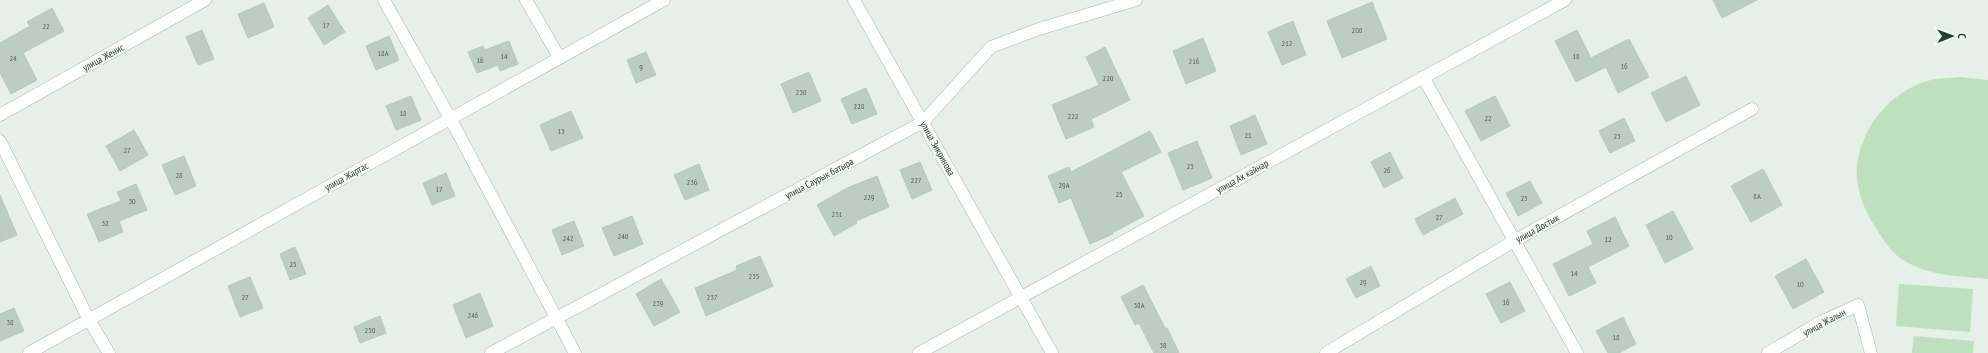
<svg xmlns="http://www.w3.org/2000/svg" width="1988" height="353" font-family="'PT Sans Narrow',sans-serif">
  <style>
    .green { fill: #bfe0bf }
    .building { fill: #becdc3; stroke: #b8c9bd }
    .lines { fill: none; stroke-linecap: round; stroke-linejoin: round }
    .street-casing { stroke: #a8b8ae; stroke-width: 13 }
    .secondary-casing { stroke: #a7beb0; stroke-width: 13 }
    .street { stroke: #fff; stroke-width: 12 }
    .secondary { stroke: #fff; stroke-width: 12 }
    .labels { text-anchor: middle; stroke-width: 3.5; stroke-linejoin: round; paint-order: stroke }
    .number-label { font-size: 8px; fill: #4a6556 }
    .street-label { font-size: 10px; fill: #244232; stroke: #f7fbf8 }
  </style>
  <rect width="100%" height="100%" fill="#e6efe8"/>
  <path class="green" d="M1960,77L1988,80V279C1960,276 1928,276 1903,260C1891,253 1883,239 1876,228C1863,209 1853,183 1858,159C1865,121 1896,87 1935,79C1943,78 1952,78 1960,77Z
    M1899,284L1973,289L1970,332L1896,326Z
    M1914,336L1974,341L1973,353H1912Z"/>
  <path class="building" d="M1713,0H1757L1722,18Z
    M1372,2L1387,39L1342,58L1327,21Z
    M264,3L274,27L248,38L238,14Z
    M328,5L345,32L324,45L308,18Z
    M52,8L64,31L23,53L37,80L11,94L0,73V43L30,26L27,22Z
    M1293,21L1306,55L1282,65L1268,32Z
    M202,30L214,59L198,65L186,37Z
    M1577,30L1591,58L1629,39L1649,77L1618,93L1606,67L1576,82L1555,41Z
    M389,36L399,60L376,70L366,46Z
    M1203,38L1216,71L1186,84L1173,51Z
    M509,41L518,64L500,71L498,65L477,73L468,52L483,46L485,50Z
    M1105,47L1130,100L1091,119L1094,127L1066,139L1052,105L1099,85L1086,57Z
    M646,52L656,75L636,83L627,60Z
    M809,72L821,101L793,113L781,84Z
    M1686,76L1700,105L1666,122L1651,93Z
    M866,88L877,114L852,124L841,99Z
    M411,96L421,120L396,130L386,106Z
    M1495,96L1510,126L1481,141L1465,111Z
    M571,111L583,138L551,151L540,125Z
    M1255,115L1267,144L1241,155L1230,126Z
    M1624,118L1635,141L1610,153L1599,131Z
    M134,130L148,155L120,171L106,146Z
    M1150,131L1161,152L1121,172L1144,216L1112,233L1113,234L1090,244L1071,198L1059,203L1048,176L1069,167L1071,172Z
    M1197,141L1212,178L1183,190L1168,153Z
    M1390,152L1403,178L1384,188L1371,162Z
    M184,156L196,186L175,195L162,165Z
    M920,162L932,190L912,199L900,170Z
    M699,164L709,190L685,200L674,175Z
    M1763,169L1782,205L1751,222L1731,186Z
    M446,173L455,196L432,205L423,183Z
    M877,176L889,207L856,221L857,223L834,236L817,205L847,188Z
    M1530,181L1542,203L1518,216L1506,193Z
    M136,184L147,210L119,221L123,232L99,242L87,214L121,201L117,192Z
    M0,195L17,235L0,242Z
    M1455,198L1463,214L1423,235L1415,219Z
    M1673,211L1693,249L1665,263L1646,225Z
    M632,216L643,244L614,256L602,228Z
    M1615,217L1629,246L1588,267L1596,283L1569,296L1553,264L1593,244L1587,231Z
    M574,221L584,246L562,255L552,230Z
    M295,247L306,274L290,280L280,254Z
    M760,256L773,286L706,316L695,288L737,270L736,266Z
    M1806,259L1824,292L1793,309L1775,276Z
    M1371,266L1380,286L1356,298L1346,279Z
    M250,277L263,308L240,317L228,286Z
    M661,279L680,312L654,326L636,294Z
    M1510,282L1525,311L1501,323L1486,294Z
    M1143,285L1165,328H1167L1179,353H1154L1139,323L1135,325L1121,297Z
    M480,293L493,326L466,338L453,305Z
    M14,308L24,331L0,341V314Z
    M380,316L386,333L360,343L354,327Z
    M1623,317L1636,344L1619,353H1608L1596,331Z"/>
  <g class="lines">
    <g class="street-casing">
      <path id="street" d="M384,0L450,118L575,353
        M526,0L559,57
        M1423,77L1577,353
        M0,115L205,0
        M0,141L89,320L109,353
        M29,353L664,0
        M491,353L923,122L991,47L1039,29L1136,0
        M919,353L1565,0
        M1326,353L1514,241L1752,109
        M1768,353L1819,323L1858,305L1871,353"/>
    </g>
    <g class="secondary-casing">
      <path id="secondary" d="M854,0L1052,353"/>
    </g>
    <use href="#street" class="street"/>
    <use href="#secondary" class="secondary"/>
  </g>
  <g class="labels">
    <g class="number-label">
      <text x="326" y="28">17</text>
      <text x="46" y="29">22</text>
      <text x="1357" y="33">208</text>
      <text x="1287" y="46">212</text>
      <text x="383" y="56">18А</text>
      <text x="504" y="59">14</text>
      <text x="1576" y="59">18</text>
      <text x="13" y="61">24</text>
      <text x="480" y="63">16</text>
      <text x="1194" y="64">216</text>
      <text x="1624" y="69">16</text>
      <text x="641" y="70">9</text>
      <text x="1108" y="81">220</text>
      <text x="801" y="95">230</text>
      <text x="859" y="109">228</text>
      <text x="403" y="116">18</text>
      <text x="1073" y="119">222</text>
      <text x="1488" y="121">22</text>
      <text x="561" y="134">13</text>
      <text x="1248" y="138">21</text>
      <text x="1617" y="139">23</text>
      <text x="127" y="153">27</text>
      <text x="1190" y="169">23</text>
      <text x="1387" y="173">26</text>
      <text x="179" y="178">28</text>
      <text x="916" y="183">227</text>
      <text x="692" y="185">236</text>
      <text x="1064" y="188">29А</text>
      <text x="439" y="192">17</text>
      <text x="1119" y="197">25</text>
      <text x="1757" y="199">8А</text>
      <text x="869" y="200">229</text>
      <text x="1524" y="201">25</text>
      <text x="132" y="204">30</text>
      <text x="837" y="217">231</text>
      <text x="1439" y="220">27</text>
      <text x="105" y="226">32</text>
      <text x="623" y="239">240</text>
      <text x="1669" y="240">10</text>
      <text x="568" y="241">242</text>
      <text x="1608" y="242">12</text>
      <text x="293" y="267">25</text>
      <text x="1574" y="276">14</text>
      <text x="754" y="279">235</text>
      <text x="1363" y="285">29</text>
      <text x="1800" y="287">10</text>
      <text x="245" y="300">27</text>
      <text x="712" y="300">237</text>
      <text x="1506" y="305">16</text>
      <text x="658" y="306">239</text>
      <text x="1139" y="308">38А</text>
      <text x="473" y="318">246</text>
      <text x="10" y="325">38</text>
      <text x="370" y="333">250</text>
      <text x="1616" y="340">18</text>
      <text x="1163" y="348">38</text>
    </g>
    <g class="street-label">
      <text transform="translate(103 57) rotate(-29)" y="4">улица Женис</text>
      <text transform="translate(938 148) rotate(61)" y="4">улица Зикринова</text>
      <text transform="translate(346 176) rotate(-29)" y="4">улица Жартас</text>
      <text transform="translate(1242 176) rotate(-29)" y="4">улица Ак кайнар</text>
      <text transform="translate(819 178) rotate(-28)" y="4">улица Саурык батыра</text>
      <text transform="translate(1537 228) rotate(-29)" y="4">улица Достык</text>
      <text transform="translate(1824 322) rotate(-28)" y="4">улица Жалын</text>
    </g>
  </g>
  <g transform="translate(1952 36) rotate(89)" stroke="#f7fbf8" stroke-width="3" paint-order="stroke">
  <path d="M0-3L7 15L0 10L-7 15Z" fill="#244232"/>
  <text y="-6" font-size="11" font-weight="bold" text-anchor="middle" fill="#244232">С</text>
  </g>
</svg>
